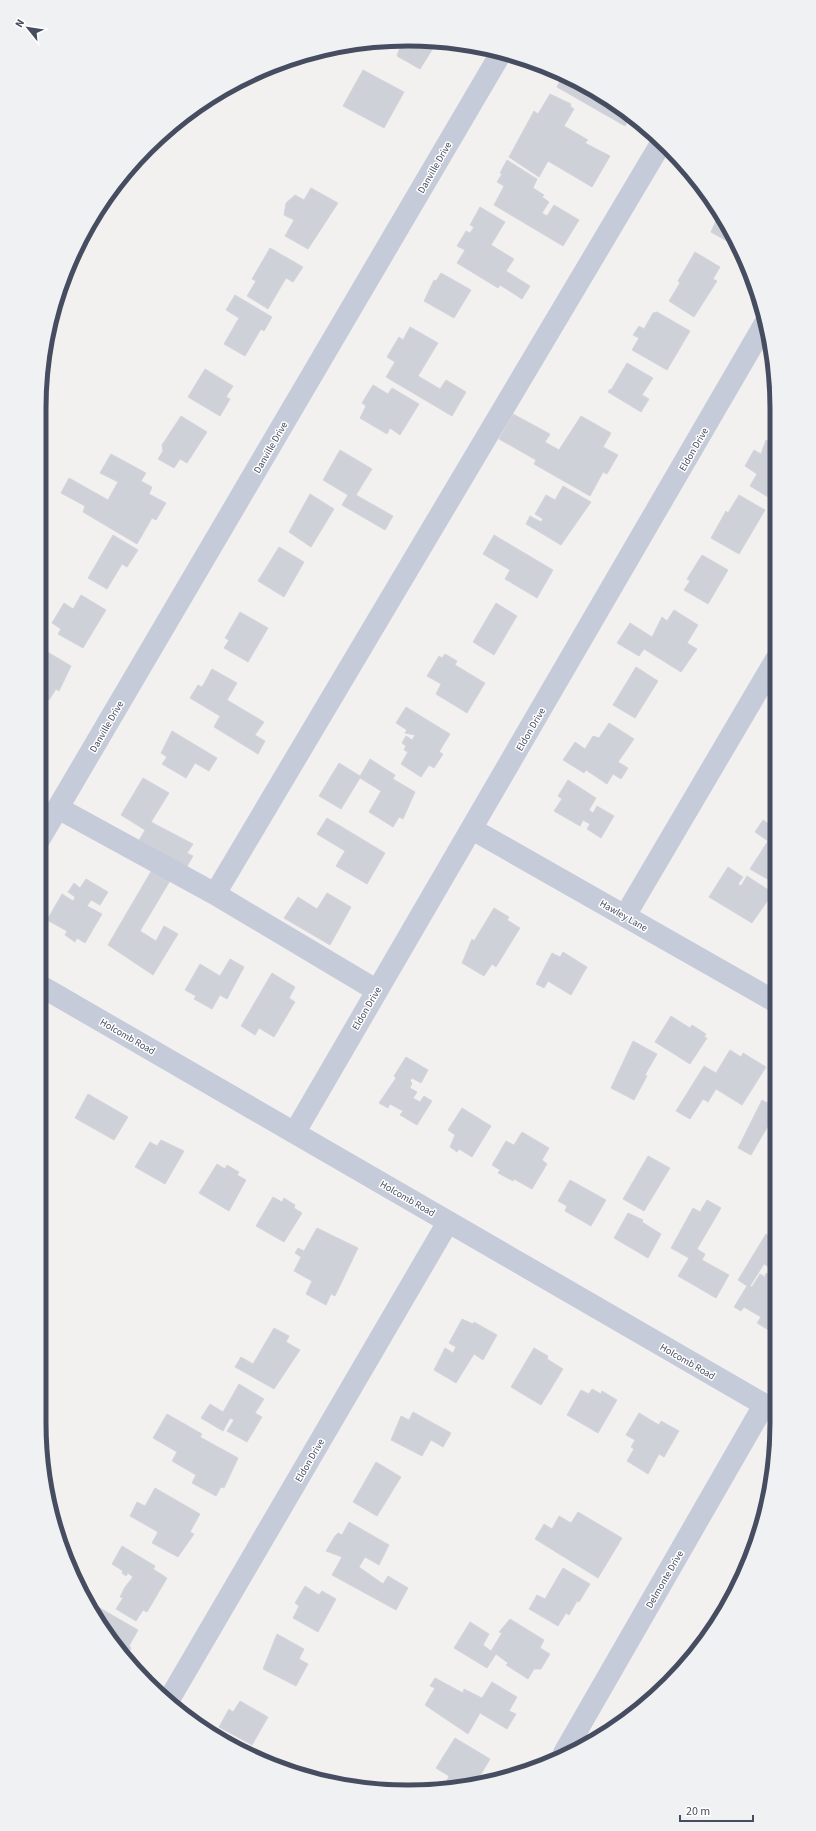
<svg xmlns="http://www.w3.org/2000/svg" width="816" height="1831" font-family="'Source Sans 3',sans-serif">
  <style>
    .building { fill: #cfd1d8; stroke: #d4d4dd }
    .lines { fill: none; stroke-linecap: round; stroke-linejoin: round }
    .minor { stroke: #c6cbda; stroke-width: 22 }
    .labels { text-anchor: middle; stroke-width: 3; stroke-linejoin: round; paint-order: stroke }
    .street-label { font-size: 10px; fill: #464d61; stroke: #fff }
    .rim { fill: none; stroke: #464d61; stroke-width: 5 }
  </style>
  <rect width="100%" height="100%" fill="#f3f1f0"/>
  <path class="building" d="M406,41L437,42L420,69L397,56L401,44L403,45Z
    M363,70L404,92L384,128L343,106Z
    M562,76L597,93L608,101L609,99L613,101L630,117L625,126L557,87Z
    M550,94L571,104L570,106L574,109L564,126L588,140L585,143L610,156L592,187L548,161L539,177L509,157L534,111L538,114Z
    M153,144L156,145L147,159L141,155Z
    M507,160L537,179L533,188L544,195L542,197L549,202L542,213L547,216L554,205L579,220L563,246L494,205L504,186L497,182L502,174L500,173Z
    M311,188L338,203L308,249L285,236L294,220L284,215L286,203L295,195L304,200Z
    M480,207L505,222L491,245L514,259L506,271L530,286L522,299L500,285L498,288L457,263L465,250L457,246L466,231L470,233L474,227L470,225Z
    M719,214L735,243L734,245L711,232Z
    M90,222L94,224L70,264L89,223Z
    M270,248L303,267L293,282L286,278L268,309L247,296L256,281L252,279Z
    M695,252L720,267L713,279L717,281L694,317L669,301L680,283L678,281Z
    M441,273L471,290L454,318L424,301L434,280L436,281Z
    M235,295L272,317L264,331L261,329L245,356L224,344L239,318L226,310Z
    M657,312L690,331L667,370L632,350L639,338L633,335L639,326L644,329L653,313Z
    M410,327L438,343L418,376L440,389L446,380L466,392L452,416L386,377L395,362L387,357L399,337L403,340Z
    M627,363L653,378L642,395L649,399L641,412L608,392L610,389L611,390Z
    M205,369L233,386L226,397L230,399L220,416L188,397Z
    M373,385L388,394L392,388L419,404L400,435L390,428L387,434L360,418L366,406L362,403Z
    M513,414L550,434L545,442L559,450L581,416L611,433L603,447L618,455L607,474L603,472L590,496L534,464L536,460L499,439Z
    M181,416L207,432L187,463L180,459L174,468L158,459L163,451L162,445Z
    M766,440L774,445L773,500L750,486L757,474L745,466L754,450L761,454Z
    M340,450L372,469L356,495L393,516L385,530L342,505L348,495L323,480Z
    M111,454L146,473L141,481L152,487L149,494L166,503L156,520L152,518L137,544L83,512L85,506L61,493L69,478L108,500L118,482L100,473Z
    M563,486L591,502L561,545L526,524L530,516L541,522L543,519L535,514L546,495L555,500Z
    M310,494L334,509L311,547L289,532Z
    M739,495L765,510L739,554L711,538L726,511L728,513Z
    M113,535L138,550L127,567L122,564L107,589L88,578Z
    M494,535L553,570L537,598L505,579L510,570L483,554Z
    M279,547L304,562L284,597L258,581Z
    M702,555L728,570L708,604L684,590L690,581L687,579Z
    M81,595L106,610L83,648L58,634L61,629L52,623L64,603L73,609Z
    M496,603L517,616L494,655L473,642Z
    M674,610L698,625L687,643L697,649L681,672L644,649L639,656L617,643L630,623L652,637L662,617L667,621Z
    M240,612L268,628L248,662L224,648L229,640L225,638Z
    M39,647L71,666L59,691L56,689L49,700L39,693Z
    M445,654L457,661L455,665L485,683L467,713L436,694L441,684L427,676L439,656L442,658Z
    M636,667L658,681L635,718L613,705Z
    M212,669L237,683L227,700L264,722L255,735L265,741L258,754L214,727L220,716L190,698L198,685L202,687Z
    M406,707L450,734L439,752L443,754L434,768L429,765L421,777L401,764L408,752L404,750L406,746L402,743L406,736L412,740L415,735L405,733L407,730L396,723Z
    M609,723L634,739L618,762L628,768L621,779L613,774L607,784L586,770L584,773L563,760L575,742L585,749L593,736L599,738Z
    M172,731L217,758L209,771L195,763L186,778L162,764L167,757L161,753Z
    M370,759L395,775L393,779L415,792L403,819L399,817L393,827L369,812L381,791L360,778L341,809L319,796L339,763L360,776Z
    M143,778L169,793L151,822L193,844L187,853L193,856L185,870L138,842L145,830L121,815Z
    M568,780L596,798L589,810L593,813L597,806L614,816L601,838L587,829L590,824L583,820L580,826L554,811L562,799L558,796Z
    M327,818L385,853L367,884L336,866L345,851L317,834Z
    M763,820L775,828V881L774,883L750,869L768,841L755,832Z
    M728,867L743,877L738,884L741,886L747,876L773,893L752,923L709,897Z
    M153,868L171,879L140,931L156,941L164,926L178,934L153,975L108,945Z
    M86,879L108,892L100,905L91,900L87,906L102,914L85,943L77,938L75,942L65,935L67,931L47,920L62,894L73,901L75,897L68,892L74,883L80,888Z
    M327,893L351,907L330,945L284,918L298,897L317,909Z
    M494,908L509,917L507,920L520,928L496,967L492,964L484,976L462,963L472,939L474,941Z
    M563,952L587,967L571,995L548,981L544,988L536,984L552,953L560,957Z
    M230,959L244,967L227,999L220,995L212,1009L194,999L196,996L185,990L200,964L220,976Z
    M272,973L295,987L289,998L295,1002L274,1037L259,1028L255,1035L241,1026Z
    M671,1016L690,1028L692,1025L706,1034L704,1037L707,1038L690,1064L655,1042Z
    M633,1041L657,1054L645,1075L647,1076L634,1100L611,1088Z
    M730,1050L741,1057L743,1053L766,1067L742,1105L716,1089L708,1102L703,1099L690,1119L676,1111L704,1066L716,1073Z
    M406,1057L428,1070L421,1083L412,1078L410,1081L412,1083L410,1088L417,1092L413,1098L420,1102L424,1096L432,1101L417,1125L400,1115L403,1111L390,1104L388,1108L379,1103L396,1078L394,1076Z
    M88,1094L128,1117L114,1140L75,1118Z
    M771,1098L776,1101V1114H775L751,1155L738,1148L762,1100L767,1103Z
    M462,1108L491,1126L472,1157L459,1149L457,1152L450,1147L455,1135L448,1130Z
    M522,1132L549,1148L542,1160L547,1164L532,1189L514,1179L513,1181L498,1173L500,1170L492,1165L506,1141L514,1145Z
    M161,1140L184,1151L165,1184L135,1167L150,1142L157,1146Z
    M648,1156L670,1168L644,1211L623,1199Z
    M217,1164L225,1169L227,1165L239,1172L237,1175L246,1180L229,1211L199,1193Z
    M570,1180L606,1200L591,1226L565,1211L567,1206L558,1201Z
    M273,1197L282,1202L284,1198L295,1205L294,1208L302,1213L284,1242L256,1226Z
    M707,1200L721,1208L697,1249L705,1254L702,1260L729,1275L716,1298L678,1276L689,1258L671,1248L693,1208L700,1212Z
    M628,1213L643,1220L642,1222L661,1234L648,1258L614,1238Z
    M317,1228L358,1248L335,1296L331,1294L326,1305L306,1294L312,1281L294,1271L301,1257L295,1253L298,1248L304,1251Z
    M766,1234L776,1241L777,1272L764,1264L750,1286L752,1287L760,1274L765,1277L766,1273L773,1278L772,1280L777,1283V1332L775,1334L757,1323L761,1317L744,1307L741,1311L734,1307L747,1286L738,1280Z
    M462,1319L473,1324L474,1322L497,1335L483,1360L474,1354L456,1383L434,1370L445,1348L453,1353L456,1347L449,1343Z
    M274,1328L289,1336L286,1342L300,1350L274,1389L235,1367L241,1357L253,1364Z
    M534,1348L548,1356L547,1359L563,1369L541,1405L511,1387Z
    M239,1384L264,1399L255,1413L262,1417L247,1442L227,1431L234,1420L230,1418L223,1431L201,1418L210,1404L223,1412Z
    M592,1389L601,1394L602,1391L617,1400L598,1433L567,1415L581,1390L589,1394Z
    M413,1412L451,1433L443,1447L431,1440L422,1456L391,1440L401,1416L409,1420Z
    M639,1413L659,1425L661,1421L679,1431L664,1457L659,1454L648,1474L627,1461L634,1449L631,1447L635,1440L626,1435Z
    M167,1414L202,1434L200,1437L238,1458L224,1488L221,1487L216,1496L192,1483L196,1475L172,1461L177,1452L153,1438Z
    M376,1462L401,1477L377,1516L353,1502Z
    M155,1488L200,1514L190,1532L194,1534L178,1557L152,1543L158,1532L130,1516L137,1502L145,1506Z
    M578,1512L622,1538L598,1578L535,1539L544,1524L552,1529L559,1516L571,1523Z
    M349,1522L389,1545L379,1565L365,1557L359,1567L383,1584L388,1576L408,1588L396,1610L332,1575L342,1557L326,1551L335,1536L338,1533L342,1535Z
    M122,1546L155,1566L153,1569L167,1578L147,1612L143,1610L136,1621L116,1609L123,1598L120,1597L125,1587L133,1577L128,1573L126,1576L122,1573L123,1571L112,1564Z
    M563,1568L590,1584L579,1602L577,1601L569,1615L566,1613L558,1626L529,1609L537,1595L545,1599Z
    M305,1586L319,1595L322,1591L336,1599L318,1632L293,1618L299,1606L295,1603Z
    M726,1594L729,1596L715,1622L711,1620Z
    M98,1607L138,1630L129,1646L131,1648L125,1659L94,1615Z
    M510,1619L544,1640L540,1648L550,1654L541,1669H534L528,1679L506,1665L508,1663L496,1654L487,1668L454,1648L470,1622L489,1634L483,1645L491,1651L502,1633L499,1632Z
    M277,1634L304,1649L299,1659L308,1664L296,1686L263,1669Z
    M435,1678L463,1693L464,1689L482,1698L492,1682L517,1697L509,1711L516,1714L507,1729L480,1713L468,1734L425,1705L435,1688L430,1686Z
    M240,1701L268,1717L252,1745L219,1727L229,1709L233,1712Z
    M455,1738L490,1759L474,1786L453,1788L446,1783L449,1776L436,1768Z"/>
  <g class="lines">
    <path class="minor" d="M58,808L215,894L376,990
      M472,829L776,1002
      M39,840L501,53
      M215,894L660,145
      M625,916L775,661
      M39,985L777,1412
      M295,1132L764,325
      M170,1698L448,1222
      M564,1753L764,1405"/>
  </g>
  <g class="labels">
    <g class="street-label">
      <text transform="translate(434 167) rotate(-60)" y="4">Danville Drive</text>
      <text transform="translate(270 447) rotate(-60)" y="4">Danville Drive</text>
      <text transform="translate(693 449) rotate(-60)" y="4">Eldon Drive</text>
      <text transform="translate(106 726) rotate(-60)" y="4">Danville Drive</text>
      <text transform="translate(530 729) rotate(-60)" y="4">Eldon Drive</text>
      <text transform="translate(624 915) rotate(30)" y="4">Hawley Lane</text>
      <text transform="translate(366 1008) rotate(-60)" y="4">Eldon Drive</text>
      <text transform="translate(128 1036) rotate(30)" y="4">Holcomb Road</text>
      <text transform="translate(408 1198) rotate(30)" y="4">Holcomb Road</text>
      <text transform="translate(688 1361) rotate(30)" y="4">Holcomb Road</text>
      <text transform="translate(309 1460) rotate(-60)" y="4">Eldon Drive</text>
      <text transform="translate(664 1579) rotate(-60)" y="4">Delmonte Drive</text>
    </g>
  </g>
  <path d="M0 0H816V1831H0ZM408 46H408A362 362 0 0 1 770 408V1423A362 362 0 0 1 408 1785H408A362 362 0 0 1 46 1423V408A362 362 0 0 1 408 46Z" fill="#f0f1f2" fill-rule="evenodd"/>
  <path class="rim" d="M408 46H408A362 362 0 0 1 770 408V1423A362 362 0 0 1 408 1785H408A362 362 0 0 1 46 1423V408A362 362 0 0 1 408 46Z"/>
  <g transform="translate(28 28) rotate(300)" stroke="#ffffff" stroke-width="3" paint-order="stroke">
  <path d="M0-3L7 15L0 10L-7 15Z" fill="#464d61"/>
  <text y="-6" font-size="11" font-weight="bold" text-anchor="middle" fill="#464d61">N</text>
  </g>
  <path d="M680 1815v6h73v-6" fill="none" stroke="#464d61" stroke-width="2"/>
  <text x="686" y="1815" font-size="12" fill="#464d61" stroke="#ffffff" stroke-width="3" paint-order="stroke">20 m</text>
</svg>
